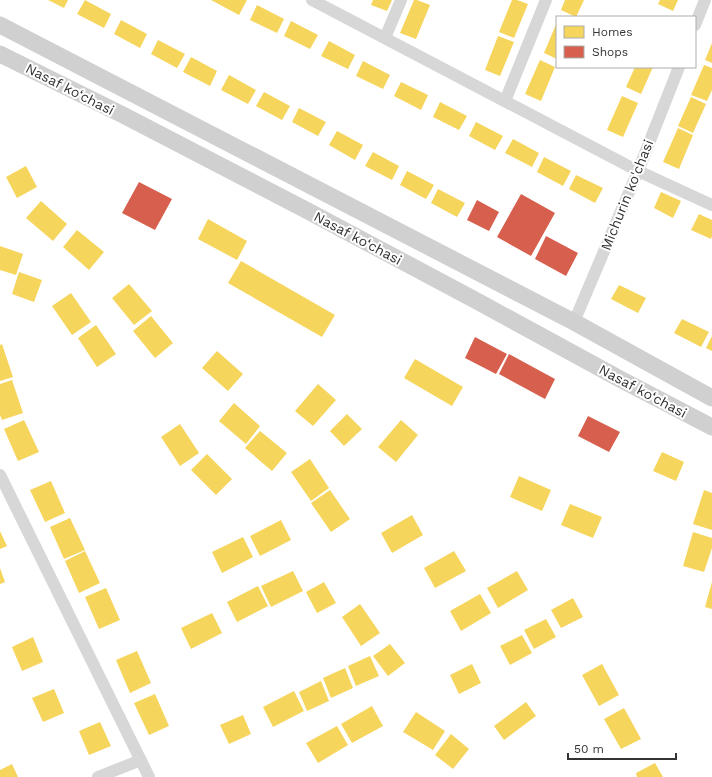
<svg xmlns="http://www.w3.org/2000/svg" width="712" height="777" font-family="'Work Sans',sans-serif">
  <style>
    .homes { fill: #f6d55c }
    .shops { fill: #d6604d }
    .lines { fill: none; stroke-linecap: round; stroke-linejoin: round }
    .street { stroke: #d7d7d7; stroke-width: 12 }
    .secondary { stroke: #d0d0d0; stroke-width: 17 }
    .labels { text-anchor: middle; stroke-width: 4; stroke-linejoin: round; paint-order: stroke }
    .street-label { font-size: 14px; fill: #333; stroke: #fff }
  </style>
  <rect width="100%" height="100%" fill="#fff"/>
  <path class="homes" d="M48,0H68L64,8Z
    M85,0L111,14L104,28L77,14Z
    M211,0H247L239,15Z
    M373,0H392L387,11L371,5Z
    M414,0H417L430,5L416,39L400,33Z
    M512,0H517L528,4L514,38L499,32Z
    M565,0H584L576,17L561,10Z
    M660,0H678L673,11L658,4Z
    M257,5L284,19L277,33L250,20Z
    M121,20L147,34L140,48L114,34Z
    M291,21L318,35L310,49L284,36Z
    M557,22V59L544,53Z
    M498,36L514,42L500,76L485,70Z
    M158,40L185,54L177,68L151,54Z
    M329,41L355,55L348,69L321,56Z
    M712,43V63L705,60Z
    M191,57L217,71L210,86L183,72Z
    M540,60L555,67L541,101L525,94Z
    M363,61L390,75L383,89L356,76Z
    M704,65L712,68V90L707,101L691,95Z
    M635,67H653L641,94L626,87Z
    M229,75L256,90L248,104L221,90Z
    M401,82L428,95L421,110L394,96Z
    M264,92L290,106L282,120L256,106Z
    M622,96L638,103L623,137L607,130Z
    M691,97L706,104L693,133L678,126Z
    M440,102L467,116L459,130L433,117Z
    M299,108L326,122L318,136L292,122Z
    M476,122L503,136L495,150L469,136Z
    M678,128L693,135L679,169L663,162Z
    M337,131L363,145L355,160L329,145Z
    M513,139L539,153L532,167L505,153Z
    M373,152L399,166L392,180L365,166Z
    M544,157L571,171L563,186L537,172Z
    M26,166L37,187L17,198L6,177Z
    M407,171L434,185L426,199L400,185Z
    M576,175L603,188L595,203L569,189Z
    M438,189L465,203L457,217L431,203Z
    M661,192L681,201L673,218L654,208Z
    M41,201L67,224L53,241L26,218Z
    M699,214L712,220V236L711,239L691,230Z
    M208,219L247,241L237,260L198,239Z
    M77,230L104,252L89,270L63,247Z
    M0,246L23,254L16,275L0,270Z
    M241,261L335,315L322,337L228,283Z
    M19,272L42,280L34,302L12,294Z
    M129,284L152,311L134,325L112,298Z
    M619,285L646,298L638,313L611,299Z
    M71,293L91,322L72,335L52,306Z
    M151,316L173,343L155,358L133,331Z
    M682,319L709,332L701,347L674,333Z
    M96,325L116,354L97,367L78,338Z
    M712,336V351L706,348Z
    M2,344L13,377L0,381V345Z
    M217,351L243,374L228,391L202,368Z
    M415,359L463,387L452,406L404,378Z
    M12,380L23,413L2,420L0,415V384Z
    M318,384L336,400L313,426L295,411Z
    M234,403L260,426L246,444L219,421Z
    M347,414L362,429L344,446L330,431Z
    M24,420L39,452L18,461L4,429Z
    M401,420L418,435L396,462L378,447Z
    M180,424L199,453L180,466L161,437Z
    M260,431L287,453L272,471L245,448Z
    M662,452L684,462L676,481L653,471Z
    M207,454L232,479L216,495L191,470Z
    M310,459L329,488L311,501L291,472Z
    M519,476L551,490L542,511L510,497Z
    M51,481L65,513L45,522L30,490Z
    M330,490L350,519L331,532L311,503Z
    M704,490L712,493V530L693,524Z
    M570,504L602,517L593,538L561,525Z
    M412,515L423,535L392,553L381,533Z
    M70,518L85,550L64,559L50,527Z
    M281,520L291,540L260,556L250,536Z
    M0,531L7,546L0,549Z
    M693,532L712,538V548L704,572L683,566Z
    M243,537L253,557L222,573L212,552Z
    M85,551L100,583L79,593L65,561Z
    M454,551L466,571L435,588L424,568Z
    M0,568L5,582L0,584Z
    M293,571L303,591L271,607L261,586Z
    M517,571L528,590L498,608L487,588Z
    M324,582L336,603L317,613L306,592Z
    M712,582V609L705,607Z
    M258,586L268,606L237,622L227,602Z
    M106,588L120,620L99,629L85,597Z
    M480,594L491,613L461,631L450,611Z
    M573,598L583,617L561,628L551,610Z
    M360,604L380,633L361,646L342,617Z
    M212,613L222,633L191,649L181,628Z
    M546,619L556,637L534,649L524,630Z
    M522,635L532,653L510,665L500,646Z
    M33,637L43,662L22,671L12,647Z
    M390,644L405,663L388,676L373,656Z
    M137,651L151,683L130,693L116,660Z
    M370,656L379,676L356,686L348,666Z
    M472,664L481,683L459,694L450,675Z
    M602,664L619,695L599,706L582,675Z
    M345,668L353,688L331,698L323,678Z
    M321,681L329,701L307,711L299,692Z
    M54,689L64,713L43,722L32,698Z
    M294,691L304,711L273,727L263,707Z
    M155,694L169,726L149,735L134,703Z
    M526,702L536,716L504,740L494,726Z
    M372,706L383,726L352,743L341,724Z
    M624,708L641,739L621,749L604,719Z
    M416,712L445,731L433,750L403,732Z
    M243,715L251,734L229,744L220,725Z
    M100,722L111,746L89,755L79,731Z
    M337,726L348,745L318,763L306,743Z
    M451,734L469,749L453,769L435,755Z
    M655,763L663,777H637L636,773Z
    M12,764L18,777H0V770Z"/>
  <path class="shops" d="M139,182L172,199L155,230L122,213Z
    M521,194L555,213L531,256L497,237Z
    M477,200L499,212L489,231L467,220Z
    M546,236L578,253L566,276L535,259Z
    M475,337L507,354L496,374L465,358Z
    M509,354L555,379L545,399L499,374Z
    M588,416L620,432L609,452L578,436Z"/>
  <g class="lines">
    <path class="street" d="M312,0L638,171L712,205
      M695,25L705,0
      M385,38L401,0
      M505,101L546,0
      M574,322L638,171L679,67
      M0,475L149,777
      M98,777L141,760"/>
    <path class="secondary" d="M0,25L574,322L712,398
      M0,54L123,115L306,210L475,300L620,379L712,427"/>
  </g>
  <g class="labels">
    <g class="street-label">
      <text transform="translate(70 89) rotate(27)" y="5">Nasaf ko‘chasi</text>
      <text transform="translate(627 195) rotate(-68)" y="5">Michurin ko'chasi</text>
      <text transform="translate(358 238) rotate(28)" y="5">Nasaf ko‘chasi</text>
      <text transform="translate(643 391) rotate(28)" y="5">Nasaf ko‘chasi</text>
    </g>
  </g>
  <rect x="556" y="16" width="140" height="52" fill="#ffffff" stroke="#adadad"/>
  <rect x="564" y="26" width="20" height="12" fill="#f6d55c" stroke="#adadad"/>
  <text x="592" y="36" font-size="12" fill="#333333">Homes</text>
  <rect x="564" y="46" width="20" height="12" fill="#d6604d" stroke="#adadad"/>
  <text x="592" y="56" font-size="12" fill="#333333">Shops</text>
  <path d="M568 753v6h108v-6" fill="none" stroke="#333333" stroke-width="2"/>
  <text x="574" y="753" font-size="12" fill="#333333" stroke="#ffffff" stroke-width="3" paint-order="stroke">50 m</text>
</svg>
